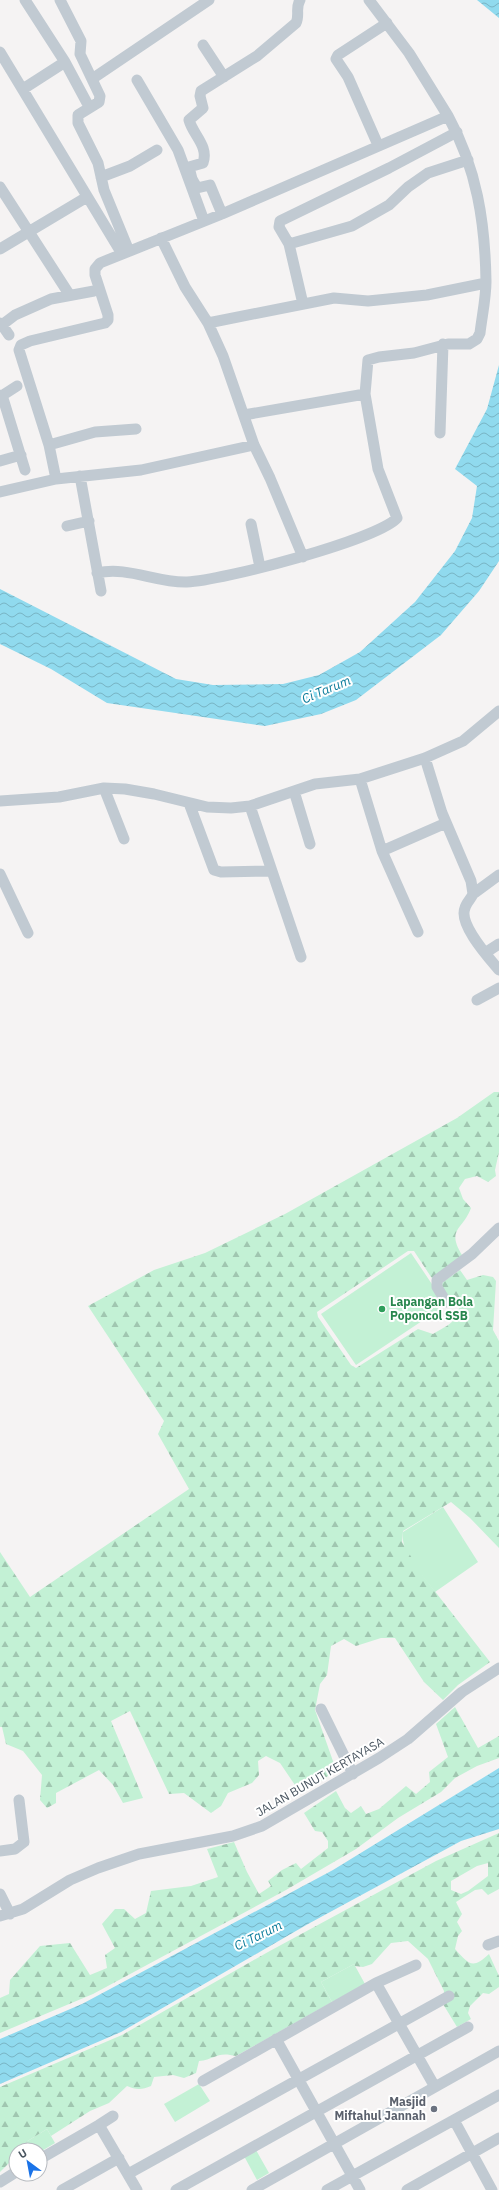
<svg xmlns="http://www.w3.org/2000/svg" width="499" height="2190" font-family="'IBM Plex Sans',sans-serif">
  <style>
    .grass { fill: #c3f1d5 }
    .forest { fill: url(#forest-firs); fill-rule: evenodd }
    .water { fill: url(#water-waves) }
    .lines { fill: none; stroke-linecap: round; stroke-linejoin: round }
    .minor { stroke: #c1cad2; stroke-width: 11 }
    .leisure-dot { fill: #2e9e5b; stroke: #fff; stroke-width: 1.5 }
    .worship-dot { fill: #6b7280; stroke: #fff; stroke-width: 1.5 }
    .labels { text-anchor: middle; stroke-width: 4; stroke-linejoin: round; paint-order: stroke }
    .leisure-label { font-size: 12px; font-weight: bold; fill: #27864d; stroke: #fff; text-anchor: start }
    .street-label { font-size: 12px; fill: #4a5661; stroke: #fff }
    .worship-label { font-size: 12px; font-weight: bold; fill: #5b616d; stroke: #fff; text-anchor: end }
    .water-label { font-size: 13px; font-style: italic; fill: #0c7c9b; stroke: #fff }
  </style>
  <defs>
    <pattern id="forest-firs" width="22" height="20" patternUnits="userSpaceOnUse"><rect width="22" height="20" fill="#c3f1d5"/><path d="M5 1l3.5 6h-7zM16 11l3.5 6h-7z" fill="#a0c6b0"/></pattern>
    <pattern id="water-waves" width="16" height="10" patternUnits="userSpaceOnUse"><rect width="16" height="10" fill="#90daee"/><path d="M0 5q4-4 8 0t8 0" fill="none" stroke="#78b4c4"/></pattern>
  </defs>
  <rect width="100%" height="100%" fill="#f5f3f3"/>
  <path class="grass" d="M411,1253L446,1305L356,1365L321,1314Z
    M443,1507L478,1562L435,1592C422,1574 400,1554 403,1532Z
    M354,1964L365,1984L332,2002L321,1982Z
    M199,2084L210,2101L175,2122L164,2104Z
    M47,2129L55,2143L40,2152V2150H31L26,2142Z
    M256,2150L269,2173L257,2180L244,2156Z"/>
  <path class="forest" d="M494,1092H499V1152L495,1170L496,1176L488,1182L477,1176L465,1179L459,1188L463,1199L471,1208C463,1230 446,1229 462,1255L433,1280L414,1251H408L317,1312L318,1317L351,1365L356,1368L418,1329L433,1334C450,1324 461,1321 459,1299L454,1295L448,1298L440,1287L443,1282L460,1270L467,1280L483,1275L493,1277L496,1281L493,1330L499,1341V1548L470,1518L451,1502L403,1531L402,1542L423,1576L490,1662L458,1685L443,1700L424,1682L395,1638H381L356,1646L344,1639L331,1646L327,1675L320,1684L315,1710L334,1764L328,1776L304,1792L299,1791L280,1763L266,1756L258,1761L259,1775L252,1783L228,1793L221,1806L211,1813L184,1793L169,1794L130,1711L111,1721L143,1798L123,1803L113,1785L99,1770L56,1793V1803L47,1808L40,1800L42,1775L23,1751L6,1744L2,1727H0V1552L30,1597L189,1489L158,1434L164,1421L88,1306L154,1270L205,1253L285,1214L457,1118Z
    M455,1707L478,1748L499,1736V1758L477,1766L455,1778L441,1792L398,1818L356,1849L286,1890L93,1994L0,2033V1998L9,1994L10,1980L40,1946L70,1943L90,1975L107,1968L105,1955L115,1948L102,1924L115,1909H124L135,1919L146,1913L151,1891L191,1886L218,1877L207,1849L234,1842L247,1872L259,1894L271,1886L268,1881L282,1870L296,1863L301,1869L328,1848V1841L322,1832L315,1831L304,1813L336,1791L345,1808L351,1813L361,1806L366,1814L379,1809L406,1786L416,1794L430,1782L429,1772L448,1757L436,1724Z
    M499,1833V1889L488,1895L482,1889L475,1890L456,1902L462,1914L457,1922L462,1931L458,1936L455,1949C469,1964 472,1970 489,1954L499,1976V1987L489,1994L483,1993L470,2006L468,2013L471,2019L457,2027L443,2004L444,1991L428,1959L408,1941L391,1943L372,1964L363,1967L355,1966L354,1964L321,1982L332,2002L236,2056C217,2051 216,2059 199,2061L196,2073L184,2078L173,2075L154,2077L151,2086C142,2090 136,2090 127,2086L109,2103L90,2111L51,2136L47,2129L26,2142L30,2149L16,2150V2156L0,2172V2087L122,2035L268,1952L436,1861ZM488,1863V1876L468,1891L461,1894L451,1890V1881L477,1866Z"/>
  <path class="water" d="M477,0H499V18Z
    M499,365V561L479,591L441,635L356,700L321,714L265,726L107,703L51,669L0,644V589L176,679L213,685L283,684L319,675L360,652L415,602L455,551L472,518L477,486L455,469L487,409Z
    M499,1768V1829L461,1841L308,1924L121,2032L0,2084V2039L82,2004L333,1870Z"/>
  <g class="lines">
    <path class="minor" d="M25,0L65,62L87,103
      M60,0L81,41L80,54L100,96L99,102L78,115V123L98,163L104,190L129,251
      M203,45L224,77
      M0,52L119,249
      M92,79L209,0
      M137,80L178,150L204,221
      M23,89L65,62
      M378,145L348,77L336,59L338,55L387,23
      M101,177L130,166L157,150
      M0,187L69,294
      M222,214L210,185L197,188L192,179L189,167L203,163C209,146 193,135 189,120L203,108L200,96L201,91L257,56L296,23C300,15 295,8 300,0
      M161,238L185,287L208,323L223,356L254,445L270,478L303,557
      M289,244L352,226L389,205L408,187L428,173L468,160
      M0,249L87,197
      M303,304L289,244L279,227L280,221L389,168L457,132
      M0,323L2,325L15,315L51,299L94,291
      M208,323L334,298L368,301L388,299L427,295L486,283
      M2,325L9,335
      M2,395L25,470
      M0,397L17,386
      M244,415L365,394
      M440,433L443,344
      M49,445L95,432L136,429
      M0,461L21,455
      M80,476L101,591
      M56,479L141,470L254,445
      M0,492L56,479L49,445L19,350L21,345L30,341L105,323L108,320V315L95,275V269L100,263L222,214L448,116L409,53L369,0
      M251,524L260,567
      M67,526L89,521
      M97,573C128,566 156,583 187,582C220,581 377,540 397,518L378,469L365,394L368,360L379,357L414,353L448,344H469L477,339L480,333C482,316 486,298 486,281C485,222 477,169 448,116
      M425,758L442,813L471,881L473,894C471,899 466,903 465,908C458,924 489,958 499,970
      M360,779L382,851L418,932
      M104,788L124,839
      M294,791L310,844
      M0,801L59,797L104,788L125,789L154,794L207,807L231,808L250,806L315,784L360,779L425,758L463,741L499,711
      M189,803L214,870L221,872L272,871
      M250,806L301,957
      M382,851L446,823
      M0,874L28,933
      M473,894L499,875
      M485,953L499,944
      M477,1000L499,988
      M446,1302L437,1287V1280L472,1254L499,1228
      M321,1709L353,1774
      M0,1851L15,1849L24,1842L19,1800
      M0,1894L10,1914
      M0,1916L23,1909L70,1880L98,1868L139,1854L233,1836L262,1826L379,1758L408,1739L462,1692L499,1668
      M488,1945L499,1941
      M376,1983L435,2087
      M276,2039L360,2190
      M203,2081L376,1983L416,1965
      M454,2120L492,2190
      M99,2125L113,2116
      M40,2159L99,2125L137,2190
      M128,2174L449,1996
      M0,2182L16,2172
      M62,2190L119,2158
      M176,2190L468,2027
      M252,2190L499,2051
      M327,2190L499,2095
      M407,2190L499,2138"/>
  </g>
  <circle class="leisure-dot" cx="382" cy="1309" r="4"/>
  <circle class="worship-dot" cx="434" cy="2109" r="4"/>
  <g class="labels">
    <g class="leisure-label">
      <text x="390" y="1306">Lapangan Bola<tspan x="390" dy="14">Poponcol SSB</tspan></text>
    </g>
    <g class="street-label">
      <text transform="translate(320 1777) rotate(-30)" y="4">JALAN BUNUT KERTAYASA</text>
    </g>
    <g class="worship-label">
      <text x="426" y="2106">Masjid<tspan x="426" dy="14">Miftahul Jannah</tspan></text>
    </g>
    <g class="water-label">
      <text transform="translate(326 689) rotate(-23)" y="5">Ci Tarum</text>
      <text transform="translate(258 1935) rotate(-26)" y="5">Ci Tarum</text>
    </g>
  </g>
  <g transform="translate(28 2162) rotate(328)"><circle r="19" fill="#ffffff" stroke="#b7bbc0"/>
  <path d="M0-3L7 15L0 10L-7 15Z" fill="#1a73e8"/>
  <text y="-6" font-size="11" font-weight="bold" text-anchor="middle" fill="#4a5661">U</text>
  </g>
</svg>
